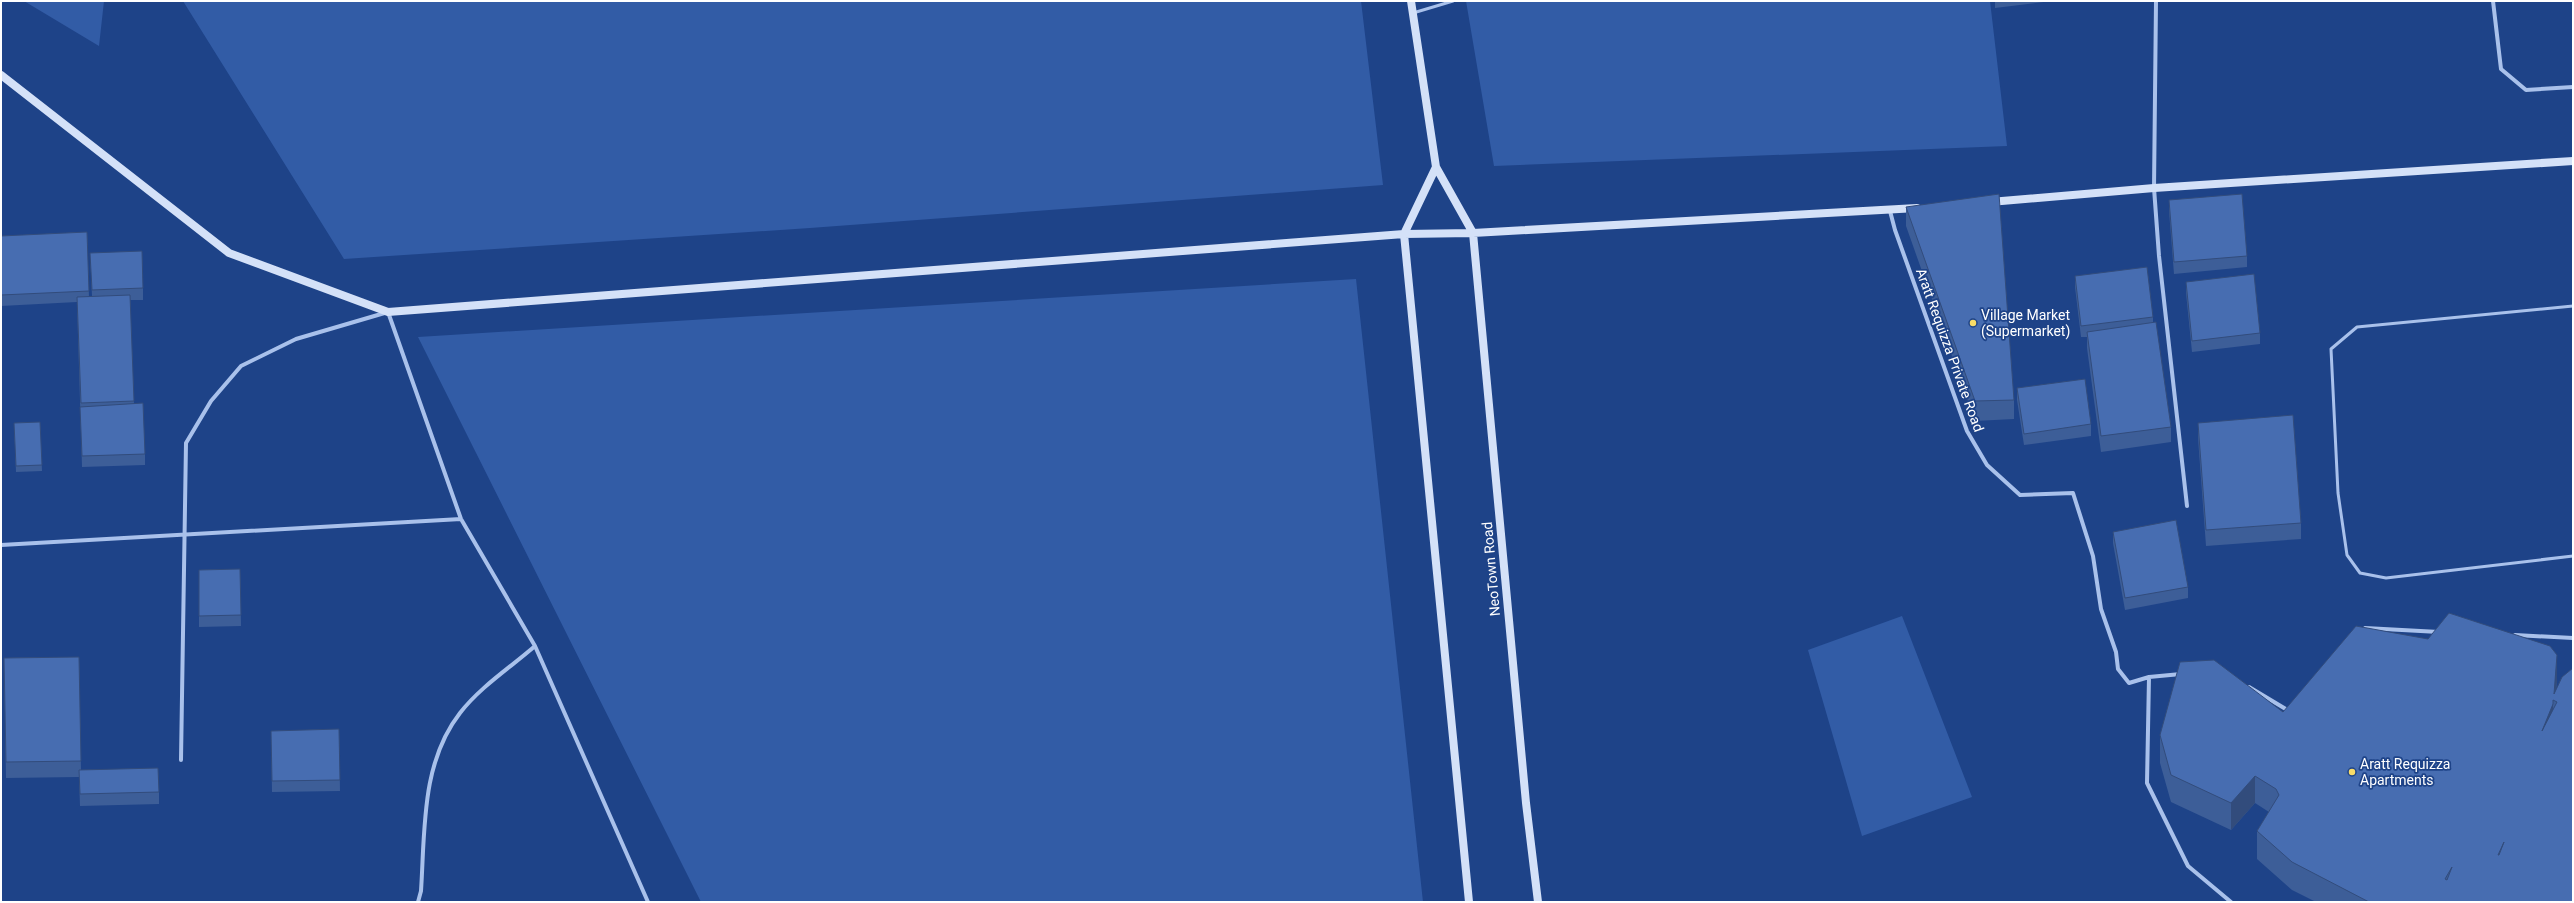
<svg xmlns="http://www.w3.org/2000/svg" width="2574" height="903" font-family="Roboto,sans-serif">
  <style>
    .green { fill: #325ca6 }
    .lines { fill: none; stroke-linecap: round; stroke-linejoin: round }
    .lane { stroke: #a9c1eb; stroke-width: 3 }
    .street { stroke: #a9c1eb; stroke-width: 4 }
    .secondary { stroke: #d4e1f8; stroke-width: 8 }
    .wall { fill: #3d5e98 }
    .shaded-wall { fill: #324c7c }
    .building { fill: #476db1; stroke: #324c7c; fill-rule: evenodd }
    .poi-dot { fill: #f9dc68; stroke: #1e4388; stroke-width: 1.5 }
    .labels { text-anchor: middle; stroke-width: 3.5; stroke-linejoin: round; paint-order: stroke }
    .poi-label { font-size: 14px; fill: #fff; stroke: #1e4388; text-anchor: start }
    .street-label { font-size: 14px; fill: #fff; stroke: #1e4388 }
  </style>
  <rect width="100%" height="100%" fill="#1e4388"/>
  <path class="green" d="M24,1H104L99,46Z
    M183,1H1361L1383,185L810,228L344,259Z
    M1466,1H1990L2007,146L1494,166Z
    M1356,279L1423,902H701L418,337Z
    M1902,616L1972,797L1862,836L1808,650Z"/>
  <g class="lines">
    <path class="lane" d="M1413,13L1453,1
      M2573,306L2357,327L2331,349L2338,493L2347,555L2360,573L2386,578L2573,556"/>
    <path class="street" d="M2156,1L2154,188L2159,256L2187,506
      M2493,1L2501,69L2526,90L2573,87
      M1890,211L1895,230L1967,431L1987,465L2020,495L2073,493L2093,556L2101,609L2116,652L2118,669L2129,683L2149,677L2181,674
      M1,545L461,519
      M2363,631L2365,628L2439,632
      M2515,635L2573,638
      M2149,677L2147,783L2188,866L2231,902
      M2249,687L2289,711
      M181,760L186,443L211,401L241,366L296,339L388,312L461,519L535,646L648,902
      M418,902L421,891C425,830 421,763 460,713C480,687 511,667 535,646"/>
    <path class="secondary" d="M1411,1L1436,167L1473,233L1526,803L1538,902
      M1,75L229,253L388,312L1404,234L1473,233L1917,208
      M1990,202L2154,188L2573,161
      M1404,234L1469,902
      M1404,234L1436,167"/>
  </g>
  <path class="wall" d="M1995,1H2051L1995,8Z
    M2169,200L2247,256V267L2174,274L2169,211Z
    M1906,207L2014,400V419L1975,421L1906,226Z
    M87,232L89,297L92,296L90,253L143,288V300H130L134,404L145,454V465L82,467L77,302L1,306V236Z
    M2075,276L2153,317V323L2171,427V442L2101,452L2087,348V337H2081L2075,287Z
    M2186,282L2260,333V344L2192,352L2186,293Z
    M2017,388L2091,424V436L2024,445L2017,400Z
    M40,422L42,471L16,472L14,423Z
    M2198,423L2301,523V539L2206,546L2198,438Z
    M2113,532L2188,587V598L2125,610L2113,543Z
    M240,569L241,626L199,627V570Z
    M79,657L81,770L159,792V804L80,806L79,777L6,778L4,658Z
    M2557,682L2556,690L2573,902H2316L2292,890L2257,859V831L2269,812L2255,803L2231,830L2171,802L2160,763V735L2283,712Z
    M339,729L340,791L272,792L271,731Z"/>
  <path class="shaded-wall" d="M2557,655V682L2555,701L2554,694Z
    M2553,700V728L2542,731Z
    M2255,776V803L2231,830V803Z"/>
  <path class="building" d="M1999,194L2014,400L1975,401L1906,207Z
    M2242,194L2247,256L2174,262L2169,200Z
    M87,232L89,291L1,295V236Z
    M142,251L143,288L92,290L90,253Z
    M2147,267L2153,317L2081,326L2075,276Z
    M2254,274L2260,333L2192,341L2186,282Z
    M130,295L134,401L81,403L77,297Z
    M2156,322L2171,427L2101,436L2087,332Z
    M2085,379L2091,424L2024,434L2017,388Z
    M143,403L145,454L82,456L80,407Z
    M2293,415L2301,523L2206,530L2198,423Z
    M40,422L42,465L16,466L14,423Z
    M2176,520L2188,587L2125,598L2113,532Z
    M240,569L241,615L199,616V570Z
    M2449,613L2550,646L2557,655L2554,694L2562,677L2573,668V902H2369L2292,862L2257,831L2279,795L2276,789L2255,776L2231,803L2171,775L2160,735L2180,662L2214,660L2283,712L2356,626L2428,639ZM2553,700L2557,702L2542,731L2553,704ZM2504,842L2499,855H2498ZM2452,867L2447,880L2445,879Z
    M79,657L81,761L6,762L4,658Z
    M339,729L340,780L272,781L271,731Z
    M158,768L159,792L80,794L79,770Z"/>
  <g class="poi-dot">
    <circle cx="1973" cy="323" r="4"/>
    <circle cx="2352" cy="772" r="4"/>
  </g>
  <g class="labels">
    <g class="poi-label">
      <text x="1981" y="320">Village Market<tspan x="1981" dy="16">(Supermarket)</tspan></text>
      <text x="2360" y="769">Aratt Requizza<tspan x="2360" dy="16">Apartments</tspan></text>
    </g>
    <g class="street-label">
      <text transform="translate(1950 350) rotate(70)" y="5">Aratt Requizza Private Road</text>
      <text transform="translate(1491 569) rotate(-95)" y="5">NeoTown Road</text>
    </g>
  </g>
  <rect width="2574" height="903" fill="none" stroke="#ffffff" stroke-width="4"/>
</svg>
